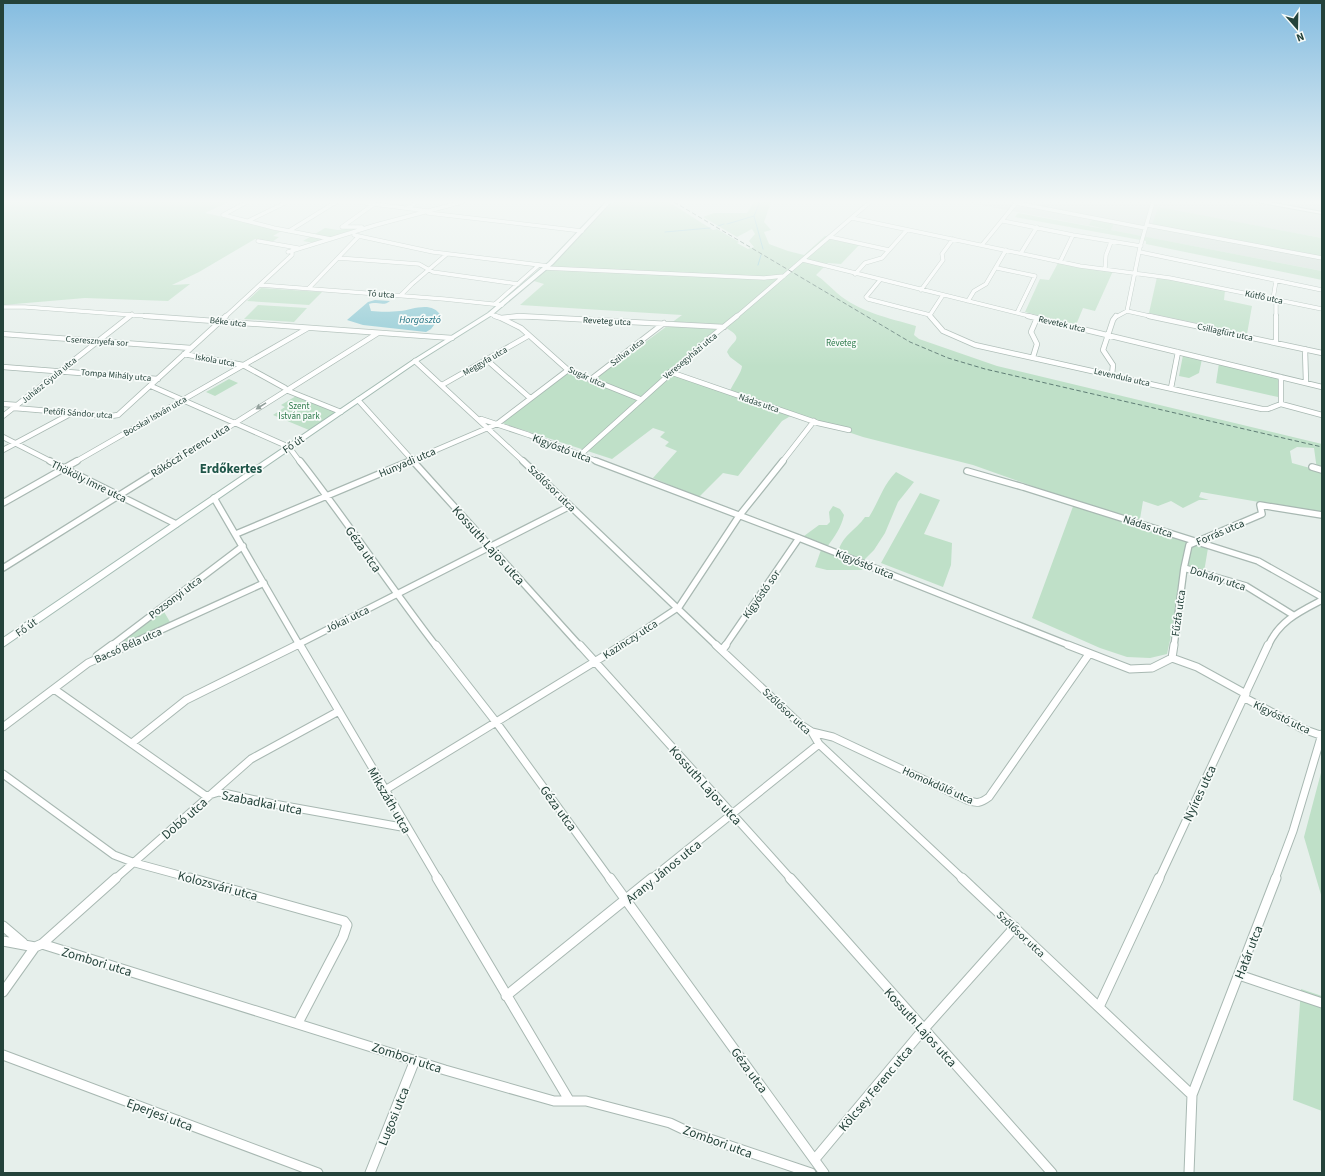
<svg xmlns="http://www.w3.org/2000/svg" width="1325" height="1176" font-family="'Source Sans 3',sans-serif">
  <style>
    .built { fill: #d4dfda }
    .green { fill: #bfe0c8; fill-rule: evenodd }
    .water { fill: #8ec9d4 }
    .lines { fill: none; stroke-linecap: round; stroke-linejoin: round }
    .stream { stroke: #8ec9d4; stroke-width: 1 }
    .street-far4-casing { stroke: #a8b8b2; stroke-width: 4.5 }
    .street-far3-casing { stroke: #a8b8b2; stroke-width: 6 }
    .street-far2-casing { stroke: #a8b8b2; stroke-width: 8 }
    .street-far1-casing { stroke: #a8b8b2; stroke-width: 9 }
    .street-casing { stroke: #a8b8b2; stroke-width: 11 }
    .secondary-casing { stroke: #a4bbb3; stroke-width: 2 }
    .street-far4 { stroke: #fff; stroke-width: 3.5 }
    .street-far3 { stroke: #fff; stroke-width: 4.5 }
    .street-far2 { stroke: #fff; stroke-width: 5.5 }
    .street-far1 { stroke: #fff; stroke-width: 7 }
    .street { stroke: #fff; stroke-width: 9 }
    .secondary { fill: #fff; fill-rule: evenodd }
    .rail { stroke: #5f7d75; stroke-width: 1; stroke-dasharray: 4.5 2.5; stroke-linecap: butt }
    .oneway { fill: #92a09c }
    .labels { text-anchor: middle; stroke-width: 3.5; stroke-linejoin: round; paint-order: stroke }
    .far-street-label { font-size: 9px; fill: #24423a; stroke: #f7fbf9 }
    .far-park-label { font-size: 9px; fill: #2d7a4b; stroke: #f7fbf9 }
    .far-water-label { font-size: 10px; font-style: italic; fill: #1c6f80; stroke: #f7fbf9 }
    .street-label { font-size: 11px; fill: #24423a; stroke: #f7fbf9 }
    .quarter-label { font-size: 13px; font-weight: bold; fill: #1f5548; stroke: #f7fbf9 }
    .near-street-label { font-size: 13px; fill: #24423a; stroke: #f7fbf9 }
  </style>
  <rect width="100%" height="100%" fill="#e6efeb"/>
  <path class="built" d="M965,202H1313L1322,204V238L1158,208L1322,257V271Z"/>
  <path class="green" d="M3,202H228L205,213L283,230L273,236L279,237L272,242L255,239L199,272L172,285L190,284L168,301L85,298L3,305Z
    M613,202H669L713,230L717,229L739,242L737,243L748,249L754,247L749,241L755,234L752,229L737,237L703,217L714,213H747L754,202H771L764,222L771,230L764,232L769,244L788,251L804,255L825,236L860,244L841,264L828,263L816,275C824,280 830,287 837,293C859,312 889,318 916,326L914,335L919,339L997,366L1322,444V513L1201,492L1199,497L1209,500H1199L1183,508L1171,501L1158,506L1143,501L1139,525L1208,548L1204,572L1186,567L1167,654L1150,658L1127,657L1100,648L1032,618L1075,501L973,465L863,437L794,414L782,421L738,476L723,473L699,497L653,478L677,451L665,446L669,442L660,437L665,432L653,428L612,459L502,423L568,373L590,383L682,315L520,305L544,284L534,281ZM726,328C746,339 732,341 727,352L730,357L742,366C742,372 732,385 729,393L672,374ZM1297,447L1314,448L1317,470L1292,463L1290,451Z
    M1158,207L1322,238V257L1152,225Z
    M1018,213L1110,230L1089,225L1092,219L1114,223L1111,230L1322,271V280L1146,244V241L1015,217Z
    M361,227L362,228L314,243L303,241L325,228L338,230Z
    M1058,263L1089,269L1113,271L1095,311L1083,308L1076,325L1025,312L1040,279L1049,280Z
    M1157,277L1225,290L1224,300L1252,306L1247,334L1149,313Z
    M261,288L322,292L309,305L247,301Z
    M258,305L307,308L294,322L244,319Z
    M1183,355L1202,359L1199,373L1189,378L1179,376Z
    M1219,363L1279,377L1278,397L1216,383Z
    M229,379L238,383L215,396L206,392Z
    M296,396L336,412L309,430L273,415L285,407L281,405Z
    M896,472L914,482L898,502L885,533L874,550L865,559L862,570H827L815,567L822,547L806,541L804,536L819,525H827L830,522L829,512L833,506L840,509L844,515C841,528 835,536 827,547L838,554C840,537 856,530 865,517H869C879,501 883,485 896,472Z
    M920,493L940,500L924,534L952,543L951,565L943,587L881,563Z
    M163,610L170,622L125,644L122,639Z
    M1322,769V898L1304,837Z
    M1301,989L1322,996V1111L1293,1100Z"/>
  <path class="water" d="M375,300L390,301C384,307 376,301 369,304L371,311C380,312 391,312 400,311C412,310 432,300 441,316L431,329L426,332L363,325L347,320L368,302Z"/>
  <g class="lines">
    <path class="stream" d="M754,216L763,249
      M727,224L754,216L760,202
      M718,226L724,224
      M665,232L710,228
      M758,265L761,255"/>
    <g class="street-far4-casing">
      <path id="street-far4" d="M358,202L428,211
        M1016,203L1145,228
        M408,208L417,202
        M428,213L582,231
        M223,215L274,228L331,239
        M223,215L247,202
        M852,218L1080,266L1170,278L1322,309
        M248,221L287,202
        M1003,221L1073,235L1141,246
        M1147,225L1322,258
        M342,227L374,204
        M342,227H362
        M289,231L336,202
        M354,235L433,252L548,266
        M830,237L889,250
        M258,241L298,248
        M982,245L1017,202
        M288,252L376,225L462,202
        M1140,252L1322,290
        M1021,253L1037,227
        M338,258L419,264L433,272L518,284
        M803,260L1033,317
        M1060,262L1073,235
        M545,268L764,278L784,276
        M997,268L1035,276L1017,313
        M1105,269L1106,255L1111,242
        M855,274L865,263L882,258L907,230
        M880,280L866,297L868,299L930,315L931,317
        M260,285L444,299L502,305
        M309,288L359,236
        M921,290L943,260L942,254L953,239
        M401,295L412,284L447,254
        M1273,299L1276,281
        M1276,300V317
        M968,301L974,291L986,284L1006,250
        M495,304L539,265
        M3,307H25L159,317
        M1127,311L1154,317
        M490,314L498,317
        M930,315L943,295
        M129,317L132,314
        M225,317L292,255V250
        M512,317H533
        M736,317L870,202
        M1116,317L1127,311L1140,247L1153,202"/>
    </g>
    <g class="street-far3-casing">
      <path id="street-far3" d="M145,316L452,338
        M495,316L501,318L519,316L724,327
        M930,316L943,331L975,345L1262,409H1268L1281,404L1322,415
        M1028,316L1322,387
        M1149,316L1322,353
        M1276,316V342
        M501,318L521,328L568,370L640,399
        M3,334L191,348
        M1305,349L1306,383
        M184,354L243,365L285,388L286,390L341,412
        M1033,357L1037,344L1031,332L1037,318
        M415,361L524,462
        M488,361L530,398
        M3,367L158,379
        M670,372L818,423L849,430
        M1112,375L1113,365L1103,350L1113,320L1116,316
        M1281,377V404
        M590,380L664,323
        M442,385L528,336
        M151,386L289,447L300,462
        M1171,388L1178,352
        M358,400L414,462
        M3,404L17,405
        M14,408L111,416L118,415L226,316
        M3,416L130,316
        M481,419L529,435L599,462
        M3,437L52,462
        M3,450L72,413
        M580,455L711,337L737,316
        M75,462L308,328
        M173,462L378,333
        M408,462L497,424L568,370
        M782,462L814,421"/>
    </g>
    <g class="street-far2-casing">
      <path id="street-far2" d="M50,461L176,524
        M300,461C347,521 389,585 436,646
        M413,461L580,646
        M523,461L717,646
        M596,461L799,538L1071,646
        M1312,467L1322,470
        M967,471L1023,487L1258,561L1322,597
        M214,498L300,646
        M3,503L77,461
        M236,534L410,461
        M3,568L174,461
        M1184,568L1246,586L1293,615
        M111,646L243,546
        M126,646L264,583
        M295,646L570,506
        M620,646L679,607L739,516L783,461
        M725,646L799,538
        M1174,646L1184,568L1189,545L1262,514L1260,505L1322,515
        M1268,646C1279,621 1299,612 1322,600"/>
    </g>
    <g class="street-far1-casing">
      <path id="street-far1" d="M300,645L438,879
        M436,645L496,722L610,879
        M580,645L791,879
        M716,645L801,725L812,732L819,744L963,879
        M1068,645L1130,669L1152,668L1172,658L1197,667L1246,694
        M723,649L726,645
        M97,656L112,645
        M1172,658L1174,645
        M54,689L206,796L219,792L274,804L407,828
        M1245,698L1303,729L1320,735
        M3,727L88,663L129,645
        M812,732L833,737L967,800C977,804 981,803 989,797L1089,654
        M132,743L186,700L297,645
        M3,774L114,855L135,863L194,879
        M385,790L622,645
        M115,879L251,759L339,711
        M651,879L819,744
        M1159,879L1268,645
        M1275,879L1293,831L1322,734"/>
    </g>
    <g class="street-casing">
      <path id="street" d="M190,878L344,921L347,925L343,937L298,1023
        M437,878L569,1100
        M610,878L824,1173
        M790,878L1052,1173
        M962,878L1192,1095
        M3,926L23,943
        M3,941L35,947L42,944L445,1070L554,1101H586L670,1123L689,1132L811,1173
        M42,944L116,878
        M1239,975L1322,1003
        M3,992L35,947
        M506,996L652,878
        M1099,1007L1159,878
        M3,1055L318,1173
        M815,1159L923,1030L1015,927
        M370,1173L415,1060
        M1189,1173L1192,1095L1276,878"/>
    </g>
    <g class="secondary-casing">
      <path id="secondary" d="M606,202H611L553,264L492,315L417,362L3,647V638L413,360L488,313L549,262Z
        M1257,202H1269L1322,212V214Z"/>
    </g>
    <use href="#street-far4" class="street-far4"/>
    <use href="#street-far3" class="street-far3"/>
    <use href="#street-far2" class="street-far2"/>
    <use href="#street-far1" class="street-far1"/>
    <use href="#street" class="street"/>
    <use href="#secondary" class="secondary"/>
    <path class="rail" d="M674,202L910,342L948,358L985,369L1322,447"/>
  </g>
  <defs><path id="oneway-solid" d="M-6-.8H1V-3.2L6.5 0L1 3.2V.8H-6Z"/></defs>
  <use class="oneway" href="#oneway-solid" transform="translate(261 406) rotate(148)"/>
  <linearGradient id="sky" x2="0" y2="1"><stop stop-color="#84bce0"/><stop offset="0.55" stop-color="#f4f8f6"/><stop offset="1" stop-color="#f4f8f6" stop-opacity="0"/></linearGradient>
  <rect width="1325" height="367" fill="url(#sky)"/>
  <g class="labels">
    <g class="far-street-label">
      <text transform="translate(381 294) rotate(4)" y="3">Tó utca</text>
      <text transform="translate(1264 297) rotate(12)" y="3">Kútfő utca</text>
      <text transform="translate(607 321) rotate(3)" y="3">Reveteg utca</text>
      <text transform="translate(228 322) rotate(6)" y="3">Béke utca</text>
      <text transform="translate(1062 324) rotate(13)" y="3">Revetek utca</text>
      <text transform="translate(1225 332) rotate(12)" y="3">Csillagfürt utca</text>
      <text transform="translate(97 341) rotate(4)" y="3">Cseresznyefa sor</text>
      <text transform="translate(627 352) rotate(-37)" y="3">Szilva utca</text>
      <text transform="translate(690 356) rotate(-40)" y="3">Veresegyházi utca</text>
      <text transform="translate(215 360) rotate(10)" y="3">Iskola utca</text>
      <text transform="translate(485 361) rotate(-30)" y="3">Meggyfa utca</text>
      <text transform="translate(116 375) rotate(5)" y="3">Tompa Mihály utca</text>
      <text transform="translate(587 377) rotate(24)" y="3">Sugár utca</text>
      <text transform="translate(1122 377) rotate(13)" y="3">Levendula utca</text>
      <text transform="translate(49 380) rotate(-39)" y="3">Juhász Gyula utca</text>
      <text transform="translate(759 403) rotate(19)" y="3">Nádas utca</text>
      <text transform="translate(78 413) rotate(4)" y="3">Petőfi Sándor utca</text>
      <text transform="translate(155 416) rotate(-30)" y="3">Bocskai István utca</text>
    </g>
    <g class="far-park-label">
      <text x="841" y="346">Réveteg</text>
      <text x="299" y="409">Szent<tspan x="299" dy="10">István park</tspan></text>
    </g>
    <g class="far-water-label">
      <text x="420" y="323">Horgásztó</text>
    </g>
    <g class="street-label">
      <text transform="translate(293 444) rotate(-34)" y="4">Fő út</text>
      <text transform="translate(562 448) rotate(21)" y="4">Kígyóstó utca</text>
      <text transform="translate(190 450) rotate(-32)" y="4">Rákóczi Ferenc utca</text>
      <text transform="translate(407 462) rotate(-23)" y="4">Hunyadi utca</text>
      <text transform="translate(89 481) rotate(26)" y="4">Thököly Imre utca</text>
      <text transform="translate(552 488) rotate(44)" y="4">Szőlősor utca</text>
      <text transform="translate(1148 526) rotate(18)" y="4">Nádas utca</text>
      <text transform="translate(1220 532) rotate(-23)" y="4">Forrás utca</text>
      <text transform="translate(865 564) rotate(22)" y="4">Kígyóstó utca</text>
      <text transform="translate(1218 578) rotate(18)" y="4">Dohány utca</text>
      <text transform="translate(761 594) rotate(-55)" y="4">Kígyóstó sor</text>
      <text transform="translate(175 597) rotate(-37)" y="4">Pozsonyi utca</text>
      <text transform="translate(1178 613) rotate(-82)" y="4">Fűzfa utca</text>
      <text transform="translate(347 619) rotate(-26)" y="4">Jókai utca</text>
      <text transform="translate(26 627) rotate(-35)" y="4">Fő út</text>
      <text transform="translate(630 639) rotate(-33)" y="4">Kazinczy utca</text>
      <text transform="translate(128 645) rotate(-24)" y="4">Bacsó Béla utca</text>
      <text transform="translate(787 711) rotate(43)" y="4">Szőlősor utca</text>
      <text transform="translate(1282 717) rotate(26)" y="4">Kígyóstó utca</text>
      <text transform="translate(938 785) rotate(24)" y="4">Homokdűlő utca</text>
      <text transform="translate(1021 934) rotate(43)" y="4">Szőlősor utca</text>
    </g>
    <g class="quarter-label">
      <text x="231" y="473">Erdőkertes</text>
    </g>
    <g class="near-street-label">
      <text transform="translate(489 545) rotate(48)" y="5">Kossuth Lajos utca</text>
      <text transform="translate(364 549) rotate(55)" y="5">Géza utca</text>
      <text transform="translate(706 785) rotate(48)" y="5">Kossuth Lajos utca</text>
      <text transform="translate(1199 793) rotate(-65)" y="5">Nyíres utca</text>
      <text transform="translate(390 800) rotate(60)" y="5">Mikszáth utca</text>
      <text transform="translate(262 802) rotate(11)" y="5">Szabadkai utca</text>
      <text transform="translate(559 808) rotate(54)" y="5">Géza utca</text>
      <text transform="translate(184 818) rotate(-41)" y="5">Dobó utca</text>
      <text transform="translate(663 871) rotate(-39)" y="5">Arany János utca</text>
      <text transform="translate(218 885) rotate(15)" y="5">Kolozsvári utca</text>
      <text transform="translate(1248 952) rotate(-69)" y="5">Határ utca</text>
      <text transform="translate(97 961) rotate(17)" y="5">Zombori utca</text>
      <text transform="translate(921 1027) rotate(48)" y="5">Kossuth Lajos utca</text>
      <text transform="translate(407 1057) rotate(18)" y="5">Zombori utca</text>
      <text transform="translate(750 1070) rotate(54)" y="5">Géza utca</text>
      <text transform="translate(875 1088) rotate(-50)" y="5">Kölcsey Ferenc utca</text>
      <text transform="translate(160 1114) rotate(21)" y="5">Eperjesi utca</text>
      <text transform="translate(393 1116) rotate(-68)" y="5">Lugosi utca</text>
      <text transform="translate(718 1141) rotate(20)" y="5">Zombori utca</text>
    </g>
  </g>
  <rect width="1325" height="1176" fill="none" stroke="#24423a" stroke-width="8"/>
  <g transform="translate(1297 28) rotate(160)" stroke="#f7fbf9" stroke-width="3" paint-order="stroke">
  <path d="M0-3L7 15L0 10L-7 15Z" fill="#24423a"/>
  <text y="-6" font-size="11" font-weight="bold" text-anchor="middle" fill="#24423a">N</text>
  </g>
</svg>
